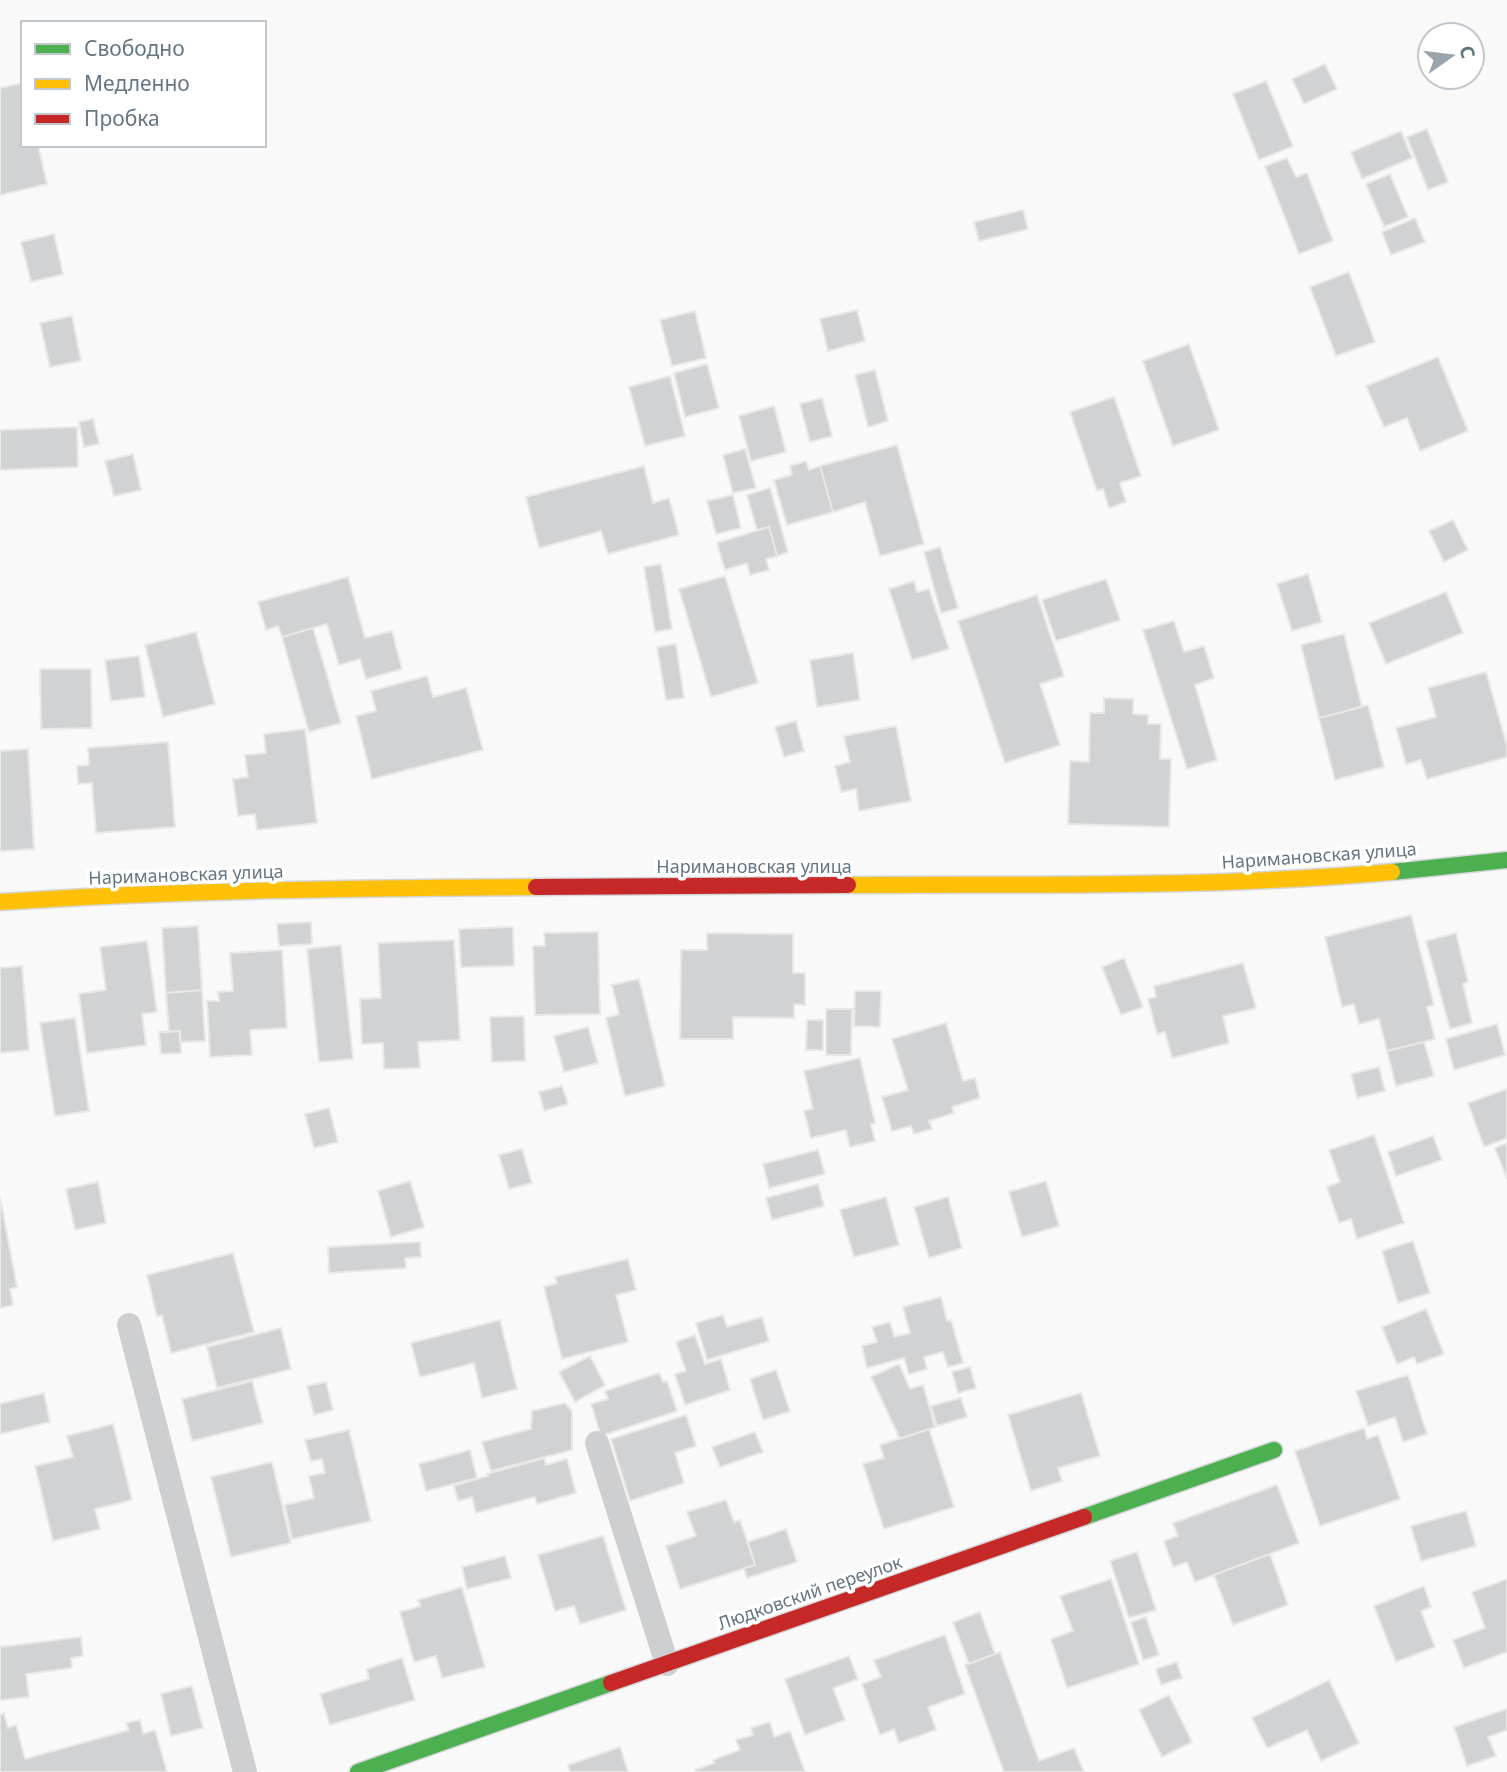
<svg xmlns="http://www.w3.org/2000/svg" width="1507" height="1772" font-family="'Noto Sans',sans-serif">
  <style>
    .building { fill: #d0d2d3; stroke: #e8e8e8; stroke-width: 2 }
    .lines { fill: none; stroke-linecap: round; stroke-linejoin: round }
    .fast-casing { stroke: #d5d6d7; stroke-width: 19 }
    .slow-casing { stroke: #d5d6d7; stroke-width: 19 }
    .jam-casing { stroke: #d5d6d7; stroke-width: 19 }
    .lane { stroke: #cecfd0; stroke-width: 24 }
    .fast { stroke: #4caf50; stroke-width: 16 }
    .slow { stroke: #ffc107; stroke-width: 16 }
    .jam { stroke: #c62828; stroke-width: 16 }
    .labels { text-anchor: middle; stroke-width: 7; stroke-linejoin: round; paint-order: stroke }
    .street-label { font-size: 18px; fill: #657683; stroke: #fff }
  </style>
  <rect width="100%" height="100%" fill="#f9f9f9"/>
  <path class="building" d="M1325,64L1337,89L1304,104L1292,79Z
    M1266,81L1293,146L1259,160L1233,94Z
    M23,83V145H38L47,184L0,195V88Z
    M1427,129L1448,182L1428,190L1407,137Z
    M1401,131L1412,158L1362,179L1351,152Z
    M1287,158L1296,177L1307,173L1333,241L1299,254L1265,166Z
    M1390,174L1408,217L1384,227L1366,184Z
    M1023,210L1028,229L979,241L974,222Z
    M1415,218L1425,242L1391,255L1382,232Z
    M54,234L63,274L31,282L21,242Z
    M1349,272L1375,342L1336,356L1310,287Z
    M857,310L865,341L828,351L820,319Z
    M695,311L706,358L672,366L660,320Z
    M72,316L81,361L50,367L40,323Z
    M1189,344L1219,430L1173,446L1143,361Z
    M1438,357L1468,431L1420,451L1407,418L1384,427L1366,386Z
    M707,364L719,408L685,417L674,373Z
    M875,370L888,421L868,427L855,375Z
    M670,376L685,436L645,446L629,387Z
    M1114,397L1141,476L1120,483L1126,502L1109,508L1103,489L1097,491L1070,412Z
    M822,398L832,436L810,442L800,404Z
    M774,406L786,452L751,461L739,416Z
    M93,419L99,444L84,447L79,422Z
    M77,427L78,467L0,470V430Z
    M897,445L924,544L880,556L865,502L833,512L820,466Z
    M745,449L756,488L733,493L723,455Z
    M133,454L141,490L114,496L105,461Z
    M806,461L809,470L820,466L833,512L787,525L774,480L792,475L790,466Z
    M644,466L653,503L669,498L679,535L608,554L601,531L539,548L526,497Z
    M770,488L788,552L777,556L769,527L757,530L747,495Z
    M733,495L741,528L716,534L707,501Z
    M1453,520L1468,550L1444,562L1429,531Z
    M769,527L777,556L766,559L769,570L750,575L747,563L725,570L717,543Z
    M940,547L958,608L941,613L924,552Z
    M661,564L672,629L655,632L644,567Z
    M1308,574L1322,622L1292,631L1277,584Z
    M725,576L758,683L711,697L679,589Z
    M348,577L365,638L392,631L402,669L366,679L360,659L339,665L327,624L282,637L278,626L266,630L258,602Z
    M1106,579L1120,620L1056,641L1042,600Z
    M914,581L917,592L929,589L949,649L912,660L889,589Z
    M1446,592L1463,633L1386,664L1369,623Z
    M1037,595L1064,676L1040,684L1060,745L1005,763L958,621Z
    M1174,621L1184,652L1204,646L1214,678L1195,685L1217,760L1187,769L1143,630Z
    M313,628L341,723L309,732L282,637Z
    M196,632L215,704L163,717L145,645Z
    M1344,634L1362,707L1319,718L1301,645Z
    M676,644L684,698L666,700L657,647Z
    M853,653L860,700L817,707L810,660Z
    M139,656L145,697L111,701L105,660Z
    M40,669H91L92,728L41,729Z
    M1486,672L1507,746V757L1427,779L1421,760L1406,764L1396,728L1436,717L1428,688Z
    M427,676L433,697L466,688L483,750L372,779L356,716L376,711L371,691Z
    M1104,698L1133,699V714L1148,715V724H1161L1160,759H1171L1169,827L1068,824L1070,761L1089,762L1090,713H1104Z
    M1368,705L1384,767L1335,780L1319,718Z
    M796,721L804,751L784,757L775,727Z
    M896,726L911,801L859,811L856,789L841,792L835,766L850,762L844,736Z
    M305,729L317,823L257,830L255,814L238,816L233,779L248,777L245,755L266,753L264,734Z
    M168,742L175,827L96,833L92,783L78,784L77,766L89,765L88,748Z
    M28,749L34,849L0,851V751Z
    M1411,915L1434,1005L1427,1007L1435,1039L1387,1051L1379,1019L1359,1024L1354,1004L1342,1007L1325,937Z
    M311,922L312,944L279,946L277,924Z
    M198,926L202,990L166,993L162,928Z
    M513,927L514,966L461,967L459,929Z
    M598,932L600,1014L535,1015L533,946H545L544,933Z
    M707,933L793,934V973H805V1005L794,1004V1018L733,1017V1039H680L681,950H707Z
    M1456,933L1468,982L1463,984L1472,1023L1450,1029L1426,941Z
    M454,940L460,1040L418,1042L420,1068L384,1069L383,1043L362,1044L360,999L381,998L378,943Z
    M147,941L157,1012L142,1014L146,1045L87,1053L79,994L106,990L100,947Z
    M341,945L353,1059L319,1062L307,949Z
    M282,950L287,1028L250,1030L252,1055L210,1057L207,1001H219L218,992L233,991L230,953Z
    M1124,958L1143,1007L1121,1015L1102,967Z
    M1243,963L1256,1008L1223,1016L1229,1043L1172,1058L1165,1032L1157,1034L1148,999L1156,997L1154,986Z
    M22,966L29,1050L0,1053V968Z
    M639,979L665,1086L625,1096L606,1018L619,1014L612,985Z
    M202,990L205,1041L180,1042V1031L169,1032L166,993Z
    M855,991H881L880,1027L854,1026Z
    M826,1009H852L851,1055H826Z
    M524,1016L525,1061L492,1062L490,1017Z
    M75,1018L89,1111L55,1116L40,1023Z
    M807,1020H823V1050H806Z
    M946,1023L963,1081L975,1078L980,1098L952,1107L954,1113L929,1121L932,1129L914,1134L911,1126L892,1131L882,1097L908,1090L892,1039Z
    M1497,1024L1505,1055L1454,1070L1446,1039Z
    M588,1027L598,1063L564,1072L554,1036Z
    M180,1031L181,1053L161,1054L159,1032Z
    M1424,1042L1434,1076L1396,1086L1387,1051Z
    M860,1058L875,1123L871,1124L875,1141L850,1147L846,1130L811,1138L804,1111L813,1109L804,1071Z
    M1379,1067L1385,1091L1357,1098L1351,1074Z
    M562,1086L568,1104L544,1111L539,1092Z
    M1507,1089V1138L1484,1147L1468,1103Z
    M329,1108L338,1142L314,1148L305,1114Z
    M1374,1135L1404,1223L1357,1239L1351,1219L1339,1223L1327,1187L1340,1182L1329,1150Z
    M1433,1136L1442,1160L1396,1176L1388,1152Z
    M1507,1143V1179L1495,1148Z
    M522,1149L532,1183L509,1189L499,1155Z
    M818,1150L825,1174L769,1188L763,1164Z
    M410,1181L424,1227L391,1237L378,1191Z
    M1046,1181L1059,1226L1022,1237L1009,1192Z
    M98,1182L106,1223L75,1230L66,1189Z
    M818,1184L824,1206L772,1220L766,1198Z
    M0,1197L17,1287L10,1289L13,1305L0,1308Z
    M886,1197L899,1245L854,1257L840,1210Z
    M948,1197L962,1248L929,1258L914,1207Z
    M1413,1241L1430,1293L1398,1303L1382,1251Z
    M420,1242L421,1257L405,1258L406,1268L329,1273L328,1247Z
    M233,1253L254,1332L171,1353L162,1315L157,1317L147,1275Z
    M628,1259L636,1290L616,1295L628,1342L562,1359L544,1287L557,1283L555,1277Z
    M941,1297L947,1321L951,1320L963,1363L948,1367L943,1352L924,1357L927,1369L909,1374L904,1358L867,1368L862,1346L877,1342L872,1327L890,1322L894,1337L910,1333L903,1307Z
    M1426,1309L1444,1354L1417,1364L1414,1357L1397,1364L1382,1327Z
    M723,1315L727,1327L762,1317L769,1341L707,1360L696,1323Z
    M500,1320L517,1389L482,1398L474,1363L420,1377L411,1343Z
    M281,1328L291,1369L217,1388L207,1347Z
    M695,1335L705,1364L721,1359L730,1390L685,1405L675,1374L686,1371L676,1342Z
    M590,1356L605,1385L575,1402L559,1372Z
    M899,1364L910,1389L923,1385L935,1427L900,1439L871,1377Z
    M970,1367L976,1388L958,1393L952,1372Z
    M776,1370L790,1411L763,1420L750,1379Z
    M659,1373L663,1382L667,1381L677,1411L601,1436L591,1404L608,1399L605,1391Z
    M1408,1375L1427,1434L1403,1442L1395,1417L1368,1426L1356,1391Z
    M252,1381L263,1423L192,1441L182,1399Z
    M326,1382L333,1410L314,1415L307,1386Z
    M44,1393L50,1422L0,1434V1404Z
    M1081,1393L1100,1456L1058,1468L1062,1481L1031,1491L1008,1415Z
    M961,1398L967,1417L937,1426L931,1406Z
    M565,1403L572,1411V1450L491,1471L482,1442L531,1429L532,1411Z
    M686,1415L696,1446L675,1453L684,1483L630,1501L611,1439Z
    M113,1424L132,1500L95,1509L100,1529L53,1541L35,1466L73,1457L67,1436Z
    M1364,1428L1367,1439L1378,1435L1400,1499L1320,1526L1295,1451Z
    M929,1429L954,1507L884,1529L863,1464L884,1458L880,1445Z
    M349,1430L371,1521L292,1539L285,1505L314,1498L309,1476L325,1473L322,1459L311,1461L305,1440Z
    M755,1432L763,1452L720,1467L712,1447Z
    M470,1450L477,1478L426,1491L419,1464Z
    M544,1458L546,1465L567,1459L576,1493L537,1504L535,1497L476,1513L472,1497L458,1501L454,1486L488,1476L487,1474Z
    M272,1462L291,1543L231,1557L211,1477Z
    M1277,1485L1299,1543L1195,1582L1187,1562L1173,1567L1164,1541L1178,1536L1173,1523Z
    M726,1500L734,1522L740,1520L755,1565L680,1589L666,1546L696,1536L687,1512Z
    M1466,1511L1476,1546L1421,1561L1411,1526Z
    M786,1529L797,1562L747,1578L744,1568L755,1565L748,1542Z
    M603,1536L626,1610L580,1624L574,1606L555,1611L538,1555Z
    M1137,1552L1156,1610L1129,1618L1110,1561Z
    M1270,1554L1288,1605L1233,1625L1214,1575Z
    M505,1556L511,1578L467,1589L462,1567Z
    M1111,1579L1139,1664L1067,1688L1051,1639L1073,1631L1060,1596Z
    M1507,1579V1652L1464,1668L1453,1640L1485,1628L1472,1592Z
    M1424,1586L1431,1607L1421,1611L1435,1647L1396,1662L1374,1606Z
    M462,1587L485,1667L442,1678L436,1656L414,1662L400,1612L421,1606L418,1600Z
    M980,1612L995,1654L969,1664L953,1622Z
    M1146,1617L1159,1655L1143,1660L1131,1622Z
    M945,1635L965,1694L928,1707L936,1730L899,1743L894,1729L880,1735L862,1684L881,1677L874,1660Z
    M81,1637L83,1656L71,1658L72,1668L26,1674L29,1697L0,1700V1647Z
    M1000,1652L1039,1761L1074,1748L1084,1772H1004L965,1665Z
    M849,1656L858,1679L833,1688L845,1720L805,1735L785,1679Z
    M402,1658L415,1700L330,1725L320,1694L369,1679L367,1669Z
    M1177,1662L1182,1678L1161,1685L1156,1669Z
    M1329,1680L1359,1743L1321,1761L1307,1730L1267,1748L1252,1718Z
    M192,1686L203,1728L171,1736L161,1694Z
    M1169,1695L1192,1742L1162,1757L1139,1710Z
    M1507,1709V1730L1488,1737L1496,1756L1467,1766L1454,1727Z
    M4,1713L8,1728L16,1725L25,1759L129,1730L126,1723L140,1720L143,1734L155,1730L167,1772H0V1715Z
    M770,1722L774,1737L790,1731L805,1772H696L695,1770L715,1763L713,1760L740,1750L736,1740L753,1735L751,1728Z
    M620,1747L628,1772H570L568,1765Z"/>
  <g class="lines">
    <g class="fast-casing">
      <path id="fast" d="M1392,872L1507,860
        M1084,1517L1274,1450
        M358,1772L611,1683"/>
    </g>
    <g class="slow-casing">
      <path id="slow" d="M848,885C1029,884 1211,888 1392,872
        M0,902C178,890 357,888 536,887"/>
    </g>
    <g class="jam-casing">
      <path id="jam" d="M536,887L848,885
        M611,1683L1084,1517"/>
    </g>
    <path class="lane" d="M129,1325L245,1772
      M597,1443L667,1664"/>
    <use href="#fast" class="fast"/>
    <use href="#slow" class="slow"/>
    <use href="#jam" class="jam"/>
  </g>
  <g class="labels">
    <g class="street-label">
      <text transform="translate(1319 856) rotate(-4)" y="6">Наримановская улица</text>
      <text x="754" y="873">Наримановская улица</text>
      <text transform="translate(186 875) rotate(-2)" y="6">Наримановская улица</text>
      <text transform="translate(810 1593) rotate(-19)" y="6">Людковский переулок</text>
    </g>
  </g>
  <rect x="21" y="21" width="245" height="126" fill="#ffffff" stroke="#c1c8cd" stroke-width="2"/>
  <rect x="35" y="44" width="35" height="10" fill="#4caf50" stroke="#c1c8cd" stroke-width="2"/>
  <text x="84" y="56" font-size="21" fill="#657683">Свободно</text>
  <rect x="35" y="79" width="35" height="10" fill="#ffc107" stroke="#c1c8cd" stroke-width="2"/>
  <text x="84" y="91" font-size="21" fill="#657683">Медленно</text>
  <rect x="35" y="114" width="35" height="10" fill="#c62828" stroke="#c1c8cd" stroke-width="2"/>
  <text x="84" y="126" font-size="21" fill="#657683">Пробка</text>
  <g transform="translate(1451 56) rotate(76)"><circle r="33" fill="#ffffff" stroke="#c1c8cd" stroke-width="2"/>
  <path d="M0-5L12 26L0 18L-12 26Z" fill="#99a4ac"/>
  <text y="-10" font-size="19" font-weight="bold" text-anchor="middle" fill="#657683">С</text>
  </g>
</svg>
